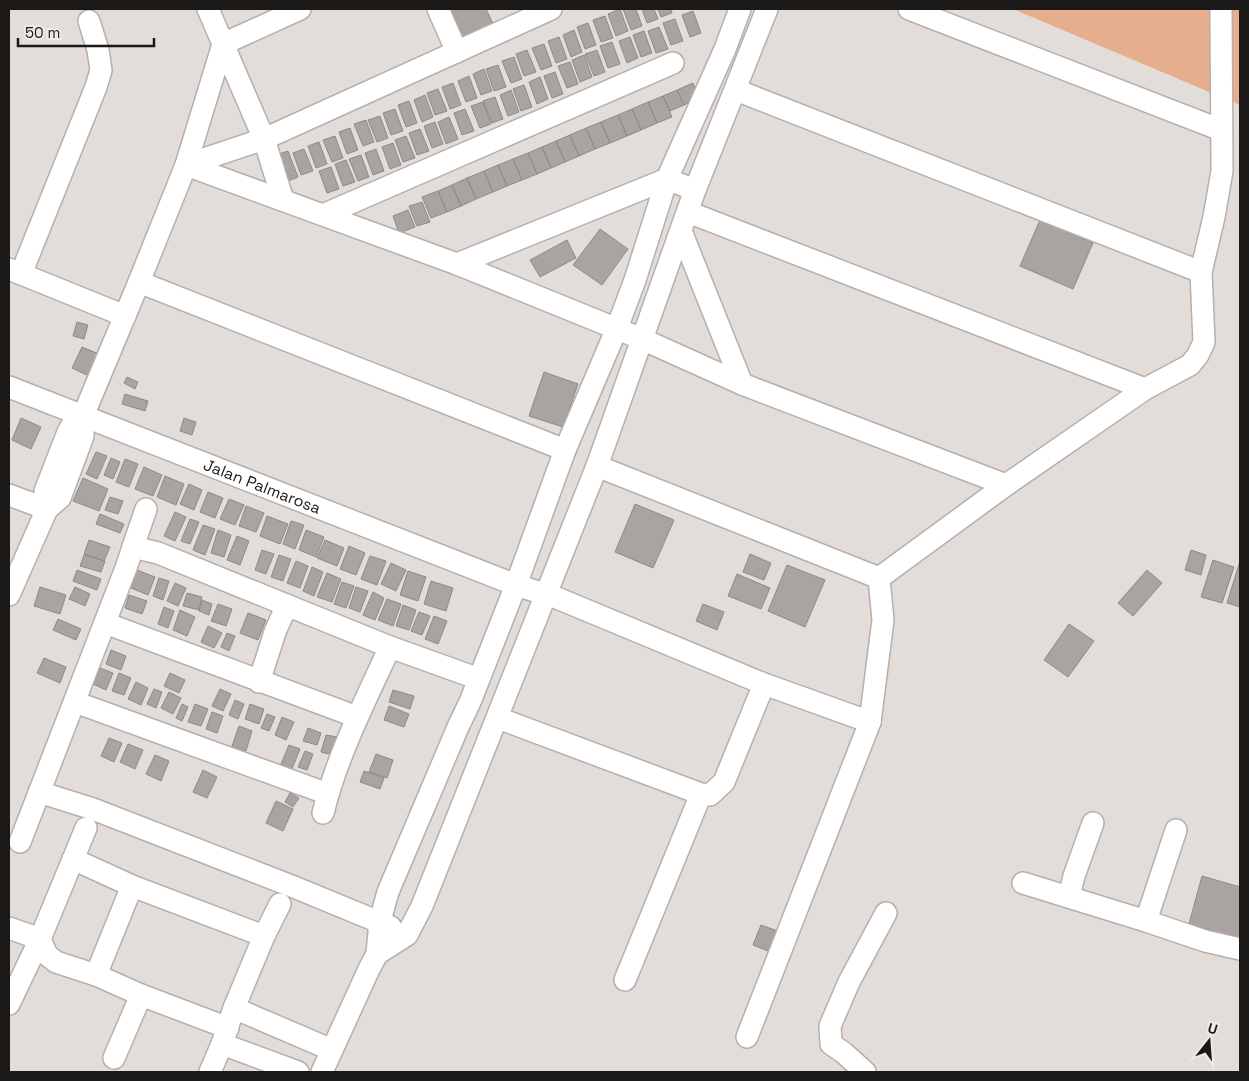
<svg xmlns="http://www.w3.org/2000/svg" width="1249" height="1081" font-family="'Space Grotesk',sans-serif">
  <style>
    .green { fill: #e7ae8d }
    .building { fill: #aaa4a1; stroke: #8f8a86 }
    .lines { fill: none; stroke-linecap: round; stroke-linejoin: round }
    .minor-casing { stroke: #b6afac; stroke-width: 24 }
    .minor { stroke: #fff; stroke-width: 21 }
    .labels { text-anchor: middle; stroke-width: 4; stroke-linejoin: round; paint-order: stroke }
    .street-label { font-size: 16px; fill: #1b1917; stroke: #f0eae6 }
  </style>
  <rect width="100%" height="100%" fill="#e3ddd9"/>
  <path class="green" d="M1013,9H1240V105Z"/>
  <path class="building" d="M448,9H486L495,28L463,42Z
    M620,9L628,31L616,36L608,14Z
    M623,9H636L642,26L631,30Z
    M642,9H654L658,19L647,23Z
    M658,9H671L672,13L661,17Z
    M693,11L701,33L690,37L682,15Z
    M605,16L613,38L601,42L593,20Z
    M675,19L683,41L671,45L663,23Z
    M588,23L596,45L585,49L577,27Z
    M659,27L668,49L656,53L648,31Z
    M574,30L582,52L571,57L563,35Z
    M644,31L652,53L641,57L633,35Z
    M559,37L567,59L556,63L548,41Z
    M630,37L638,58L627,63L619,41Z
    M612,42L620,64L608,68L600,46Z
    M544,44L552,66L541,70L532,48Z
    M527,50L536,72L524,76L516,54Z
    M597,50L605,72L594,76L585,54Z
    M584,55L592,77L580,82L572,60Z
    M514,57L522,79L511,83L502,61Z
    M570,62L578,84L567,88L558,66Z
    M498,65L506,87L494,91L486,69Z
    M484,69L492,91L481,95L473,74Z
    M555,72L563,94L552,98L544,76Z
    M469,76L477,98L466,102L458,81Z
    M540,77L548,99L537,104L529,82Z
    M453,83L461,105L450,109L442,87Z
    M693,83L699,98L684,105L677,90Z
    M524,85L532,107L521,111L513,89Z
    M438,89L447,111L435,115L427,93Z
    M511,90L519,112L508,116L500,95Z
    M677,90L684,105L670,111L663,96Z
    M425,95L433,117L422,122L414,100Z
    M663,96L672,117L657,123L648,102Z
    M495,97L503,119L492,123L483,101Z
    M409,101L417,123L406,127L398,105Z
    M483,102L491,124L480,128L471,106Z
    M648,102L657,123L641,130L632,109Z
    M395,109L403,131L391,135L383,113Z
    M465,109L474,131L462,135L454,113Z
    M632,109L641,130L627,136L618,115Z
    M618,115L627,136L610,143L601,122Z
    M380,116L388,138L377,142L368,120Z
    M449,117L458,139L446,144L438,122Z
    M366,120L374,142L363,146L354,124Z
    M435,122L443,144L432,148L424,126Z
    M601,122L610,143L595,149L586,128Z
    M350,128L358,150L347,154L339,132Z
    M586,128L595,149L579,156L570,135Z
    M420,129L429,151L417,155L409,133Z
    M570,135L579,156L565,162L556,141Z
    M335,136L343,158L332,162L323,140Z
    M406,136L415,158L403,162L395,140Z
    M556,141L565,162L551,168L542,147Z
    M319,142L327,164L316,168L308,146Z
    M393,143L401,165L390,169L382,147Z
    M542,147L551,168L537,174L528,153Z
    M304,149L313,171L301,175L293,153Z
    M376,149L384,171L373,175L365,153Z
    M288,151L298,177L283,183L273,156Z
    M528,153L537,174L522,180L513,159Z
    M361,155L369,177L358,181L349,159Z
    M513,159L522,180L507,186L498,165Z
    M346,160L355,182L343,186L335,164Z
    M498,165L507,186L493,192L484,171Z
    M331,167L339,189L327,193L319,171Z
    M484,171L493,192L476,199L467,178Z
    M467,178L476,199L461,206L452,185Z
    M452,185L461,206L447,212L438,191Z
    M438,191L447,212L431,218L422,197Z
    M422,202L430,222L417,226L409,206Z
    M408,210L415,227L399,233L393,216Z
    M1040,220L1093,243L1073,289L1020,266Z
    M600,229L628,249L602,285L573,265Z
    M567,240L576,258L540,277L530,260Z
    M77,322L88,325L84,339L73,336Z
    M82,347L99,354L89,376L72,368Z
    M544,372L578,384L563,427L529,416Z
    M127,377L138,382L135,389L124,383Z
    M125,394L148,401L145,411L122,404Z
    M21,418L41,427L31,449L12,440Z
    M184,418L196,422L192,435L180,431Z
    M96,452L107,456L97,479L86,474Z
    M111,458L120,462L113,479L104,475Z
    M125,459L138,464L129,487L116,482Z
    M144,467L162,475L153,496L135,489Z
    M165,476L184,484L176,505L157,497Z
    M83,478L108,489L99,511L73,501Z
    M189,484L202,490L194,510L180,504Z
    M208,492L223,498L215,518L200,512Z
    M110,497L123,501L118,514L105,510Z
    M229,499L244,505L235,525L220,519Z
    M635,504L674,520L653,568L615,552Z
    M246,506L264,513L256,532L239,526Z
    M175,512L186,517L175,541L164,536Z
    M100,514L124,524L120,533L96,524Z
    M267,516L288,524L280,544L260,536Z
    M190,519L199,522L190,544L181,541Z
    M291,521L304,525L295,549L283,544Z
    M203,525L215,529L205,555L193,550Z
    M218,530L231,535L224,557L211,553Z
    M306,530L324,537L316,557L299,550Z
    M237,536L249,541L240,565L227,560Z
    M89,540L110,547L104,561L84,554Z
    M325,540L344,548L337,566L317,558Z
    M349,546L365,553L356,575L340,569Z
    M262,550L274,554L266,574L255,570Z
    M1191,550L1206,555L1201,575L1185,570Z
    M750,554L771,563L764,580L743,572Z
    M84,555L105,561L101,572L80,566Z
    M279,555L291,559L283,581L271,577Z
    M370,556L386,561L377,585L361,579Z
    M1213,560L1234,567L1222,603L1201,597Z
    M296,561L308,566L300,588L287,583Z
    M1240,561V607L1227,603Z
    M391,563L406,570L396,591L381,584Z
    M787,565L825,580L805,627L768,611Z
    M312,567L323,572L314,596L303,591Z
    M77,570L101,579L97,590L73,581Z
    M137,570L155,577L148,595L131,588Z
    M1147,570L1162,583L1133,616L1118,603Z
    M408,571L426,577L418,601L400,595Z
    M327,573L341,579L332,602L317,597Z
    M737,574L770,588L761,609L728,596Z
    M159,578L169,581L163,600L153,596Z
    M431,581L453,588L446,611L424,604Z
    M342,582L354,586L346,608L334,604Z
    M175,583L186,588L178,606L167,601Z
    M40,587L66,595L60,614L34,606Z
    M75,587L90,594L85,606L69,599Z
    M356,587L368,591L360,612L349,608Z
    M373,592L384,598L375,620L363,615Z
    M187,593L202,597L199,610L183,606Z
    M129,595L147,601L142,614L125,608Z
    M387,599L401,604L393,626L378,620Z
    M202,600L212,604L209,615L199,611Z
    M218,604L232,609L226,626L211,621Z
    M703,604L724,612L717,630L696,621Z
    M403,605L416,610L409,630L396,626Z
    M164,607L174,611L168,628L158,624Z
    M180,610L195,617L187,636L173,630Z
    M419,612L430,616L422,635L411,631Z
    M248,613L266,620L258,640L240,633Z
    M434,616L447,621L438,644L425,639Z
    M58,619L81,629L76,640L53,630Z
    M1069,624L1094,641L1068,677L1044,660Z
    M208,626L222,633L214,648L201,642Z
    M227,633L235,636L229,651L221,647Z
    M111,650L126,656L121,670L106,664Z
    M44,658L66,667L60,683L37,673Z
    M100,668L113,673L106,690L93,684Z
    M119,673L131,678L124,695L112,691Z
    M170,673L185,680L179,693L164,686Z
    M136,682L148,688L141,705L128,699Z
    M154,689L162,692L156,708L147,704Z
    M220,689L231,694L223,711L212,706Z
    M393,690L414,696L410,709L389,702Z
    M169,692L181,698L173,714L161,708Z
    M235,700L244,704L238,719L229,715Z
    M182,704L188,707L182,721L176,718Z
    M195,704L208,709L201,726L188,722Z
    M250,704L264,709L259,724L245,719Z
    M389,706L409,714L404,727L384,720Z
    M212,712L223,716L217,733L206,729Z
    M267,714L275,717L269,731L261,728Z
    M282,717L294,722L286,740L275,735Z
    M239,726L252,731L246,751L232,746Z
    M308,728L321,733L317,745L303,741Z
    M326,735L337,737L333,755L321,752Z
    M109,738L122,743L114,762L101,756Z
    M128,744L143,750L135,769L120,762Z
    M289,745L300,749L292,769L281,764Z
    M305,751L313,754L307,770L298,767Z
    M376,754L393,760L387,778L369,772Z
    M155,755L169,761L161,781L146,774Z
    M203,770L217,777L207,798L193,792Z
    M364,771L384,778L380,789L360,782Z
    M290,793L299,798L293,807L285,802Z
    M276,801L293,809L283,831L266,823Z
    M1202,876L1240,887V939L1189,924Z
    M761,925L786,934L778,955L753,945Z"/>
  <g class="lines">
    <g class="minor-casing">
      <g id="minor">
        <path d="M208,9L264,139L283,200"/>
        <path d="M438,9L457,52"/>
        <path d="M551,9L264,139L186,165L457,264L642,339L742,384L1006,485"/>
        <path d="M909,9L1221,130"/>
        <path d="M736,90L1201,272"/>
        <path d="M688,212L1145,389"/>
        <path d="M323,215L673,63"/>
        <path d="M681,231L742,384"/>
        <path d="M457,264L667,179L695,190"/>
        <path d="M9,269L125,316"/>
        <path d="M21,274L96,87L101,70L98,50L89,21"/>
        <path d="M139,282L565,450"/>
        <path id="s1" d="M9,387L516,585L557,598L764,684L870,722"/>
        <path d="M597,466L879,578"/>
        <path d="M9,495L47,509"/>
        <path d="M47,509L45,491L68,432L72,425L83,416"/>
        <path d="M133,547L146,509"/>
        <path d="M9,595L47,509L60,498L83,436V416L139,282L186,165L223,44L300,9"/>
        <path d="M105,623L357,717"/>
        <path d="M259,682L275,632L287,605"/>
        <path d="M75,702L328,794"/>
        <path d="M498,718L701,794L710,795L724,782L764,684"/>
        <path d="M39,792L93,809L294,887L391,927"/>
        <path d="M323,813C337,756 365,701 390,647"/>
        <path d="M20,842L126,568L133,547L158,553L390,647L479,679"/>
        <path d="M73,859L132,886L264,936"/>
        <path d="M1023,883L1146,921L1205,941L1240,949"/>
        <path d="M1069,896L1074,876L1093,823"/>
        <path d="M1146,921L1176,830"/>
        <path d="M9,928L40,939L47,955L56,962L96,975L141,995L228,1028"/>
        <path d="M377,954L407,935L422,906L597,466L695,190L767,9"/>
        <path d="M96,975L132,886"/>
        <path d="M625,980L701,794"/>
        <path d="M9,1004L40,939L86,828"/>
        <path d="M234,1008L264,936L280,904"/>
        <path d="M747,1037L870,722L883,620L879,578L1006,485L1145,389L1190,365L1198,355L1204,342L1201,272L1214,217L1222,171L1221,9"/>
        <path d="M114,1058L141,995"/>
        <path d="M210,1072L222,1044"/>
        <path d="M298,1072L222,1044L234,1008L332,1050"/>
        <path d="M322,1072L369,969L377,954L380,921L388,892L458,727L470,702L516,585L565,450L617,328L635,280L667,179L725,49L740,9"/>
        <path d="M865,1072L844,1053L831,1044L830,1026L849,982L886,913"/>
      </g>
    </g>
    <use href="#minor" class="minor"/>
  </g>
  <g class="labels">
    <g class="street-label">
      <text dy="6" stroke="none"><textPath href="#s1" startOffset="272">Jalan Palmarosa</textPath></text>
    </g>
  </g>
  <rect width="1249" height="1081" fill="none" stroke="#1b1917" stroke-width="20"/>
  <g transform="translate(1209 1041) rotate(17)" stroke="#f0eae6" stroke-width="4" paint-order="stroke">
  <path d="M0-4L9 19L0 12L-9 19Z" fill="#1b1917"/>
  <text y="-8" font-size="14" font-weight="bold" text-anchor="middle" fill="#1b1917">U</text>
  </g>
  <path d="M18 38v8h136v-8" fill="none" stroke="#1b1917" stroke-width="2.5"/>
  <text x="25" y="38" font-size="15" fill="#1b1917" stroke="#f0eae6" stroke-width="4" paint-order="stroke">50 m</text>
</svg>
